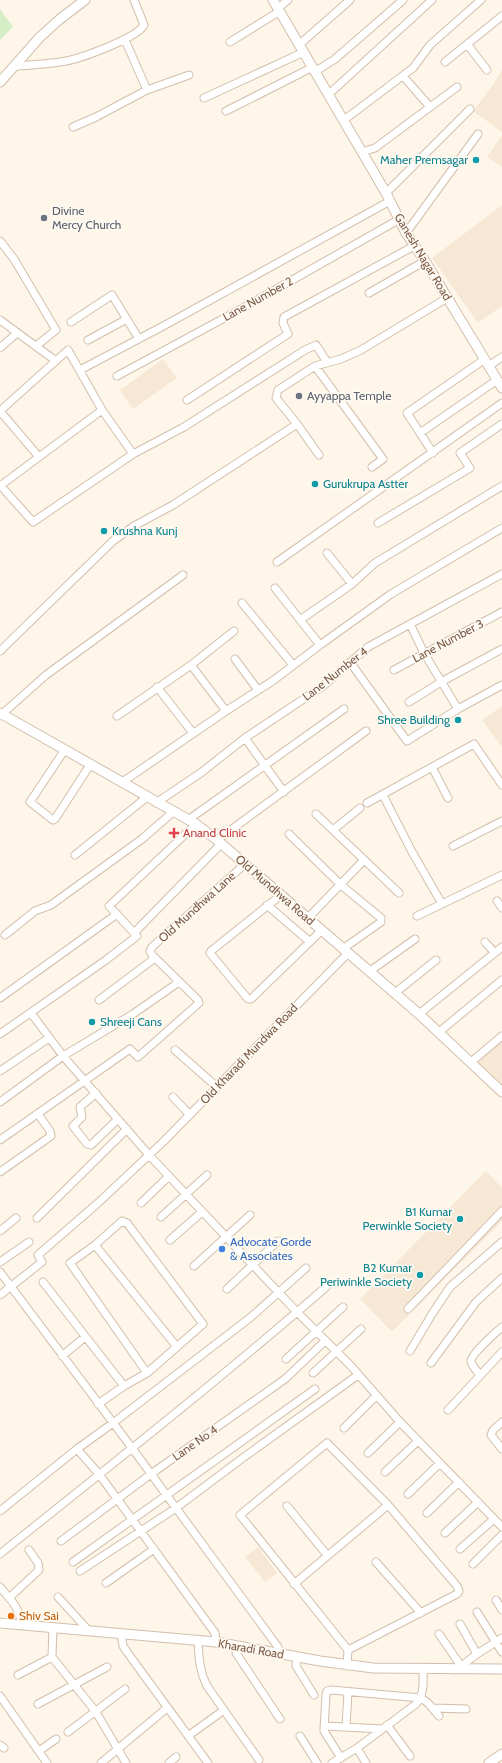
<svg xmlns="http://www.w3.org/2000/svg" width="502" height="1763" font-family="Cabin,sans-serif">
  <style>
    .residential { fill: #f7e8d6 }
    .green { fill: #d5eec5 }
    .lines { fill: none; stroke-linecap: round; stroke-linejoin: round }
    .minor-casing { stroke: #d3beac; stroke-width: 9 }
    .tertiary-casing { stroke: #d3beac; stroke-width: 11 }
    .minor { stroke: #fff; stroke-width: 7 }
    .tertiary { stroke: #fff; stroke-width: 9 }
    .culture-dot { fill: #0f9aa8; stroke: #fffaf1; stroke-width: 1.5 }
    .worship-dot { fill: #6b7280; stroke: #fffaf1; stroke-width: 1.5 }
    .health-dot { fill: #e0444e; stroke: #fffaf1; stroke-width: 1.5 }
    .shop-dot { fill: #3f7fe0; stroke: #fffaf1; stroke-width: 1.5 }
    .food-dot { fill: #e8710a; stroke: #fffaf1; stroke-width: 1.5 }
    .labels { text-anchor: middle; stroke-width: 3.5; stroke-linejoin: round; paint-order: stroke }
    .culture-label { font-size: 12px; fill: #0d838f; stroke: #fffaf1; text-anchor: end }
    .worship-label { font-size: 12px; fill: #5b616d; stroke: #fffaf1; text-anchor: start }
    .street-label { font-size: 12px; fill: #7c5c49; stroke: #fffaf1 }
    .health-label { font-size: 12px; fill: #be3a42; stroke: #fffaf1; text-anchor: start }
    .shop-label { font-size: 12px; fill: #366cbe; stroke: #fffaf1; text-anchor: start }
    .food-label { font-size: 12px; fill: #c56008; stroke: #fffaf1; text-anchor: start }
  </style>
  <rect width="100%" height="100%" fill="#fef6e9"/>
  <path class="residential" d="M502,70V132L473,111L493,85Z
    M502,135V167L487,157Z
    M502,205V306L478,323L432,258Z
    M163,359L177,378L133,409L120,390Z
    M502,706V747L482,720Z
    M502,1036V1090L470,1063Z
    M486,1171L502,1188V1221L392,1332L360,1299Z
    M258,1547L277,1573L265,1582L245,1557Z"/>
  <path class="green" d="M0,9L13,27L0,40Z"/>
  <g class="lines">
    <g class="minor-casing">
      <path id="minor" d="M278,8L288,0
        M125,40L147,90
        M230,42L280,11
        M300,44L350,0
        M467,44L487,70
        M445,62L502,16
        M16,66C32,65 49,64 66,61C82,58 137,38 144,25L134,0
        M316,71L335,59L403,0
        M403,76L430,107
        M329,94L432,0
        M204,98L304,52
        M226,111L313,67
        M344,120L413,68L430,45L481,0
        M73,127L96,117L147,90L189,75
        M362,152L375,148L457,87
        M386,193L470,109
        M406,233L478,134
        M0,241L14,259L56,330L36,346
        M369,293L425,261
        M0,320L56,361
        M71,322L112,295L139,339
        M88,340L127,319
        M0,348L17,333
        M315,366L383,459L372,467
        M489,366L502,357
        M80,370L167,324L390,201
        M117,376L243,308L398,220
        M187,400L288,334L283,323L284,317L414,246
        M0,411L68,350L102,410L133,454
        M0,411L39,457
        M297,424L319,455
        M420,433L497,380
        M433,453L407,413L485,359
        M0,485L33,522L133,454L184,427L305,350L316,345L327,362
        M0,486L102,410
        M378,523L470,468L460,453L502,424
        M327,553L352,584
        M277,562L502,403
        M275,588L320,645
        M242,603L293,665
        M300,620L352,584L375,563L502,486
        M410,624L424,653L458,709
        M0,651L113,541L134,526L173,505L297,424L276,398L278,390L315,366L341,359L361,350L447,298
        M235,659L258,690
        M350,662L407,741L458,709L502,685
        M191,665L226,711
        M394,670L502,612
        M157,687L193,733
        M409,702L441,682L502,649
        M0,716L46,675L183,575
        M117,716L191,665L234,631
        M245,738L284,792
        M64,751L30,802L53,820L55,819L90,765
        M432,767L448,798
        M121,783L226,711L274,680L320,645L391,594L502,528
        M383,795L411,850L442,904
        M156,803L202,772L245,738L323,686L368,647L502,574
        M367,803L474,744L502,785
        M316,814L399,893
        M188,820L344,709
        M333,830L360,808
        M289,834L341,885L381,918
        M217,840L366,731
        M453,846L502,821
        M75,855L147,797
        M281,895L211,951L210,953L248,999H251L322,930
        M497,901L502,908
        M267,905L310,942
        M417,916L502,875
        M308,918L364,860
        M134,933L221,844
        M5,935L35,911L51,905L142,839L173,812
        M485,942L494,952
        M344,948L381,922
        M370,971L415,939
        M395,993L436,960
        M0,998L117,914
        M99,1000L155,958
        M31,1013L63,1056L149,1155L297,1312L351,1366L400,1422L502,1527
        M419,1014L502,947
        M439,1032L502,980
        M0,1034L106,960L137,936L109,906L196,824
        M175,1050L217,1087
        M470,1063L502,1036
        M0,1071L49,1038
        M96,1093L80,1107L82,1117L73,1126L87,1144L91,1145L118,1119
        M173,1097L190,1115
        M0,1102L63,1056L133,1014L179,982
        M0,1140L130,1049L138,1057L199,1003L198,1000L152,955L150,951L152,947L245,864
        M0,1172L51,1136L50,1131L38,1114
        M141,1203L169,1176
        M161,1217L207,1175
        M37,1218L127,1129
        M0,1231L16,1218
        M170,1240L202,1212
        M95,1245L177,1347
        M0,1262L29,1242
        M194,1266L250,1215
        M0,1272L132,1448L278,1647L280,1654
        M43,1282L124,1386
        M227,1289L278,1241
        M0,1295L42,1262L38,1255L98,1203L164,1141L348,953
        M408,1309L502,1211
        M410,1351L432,1314L450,1287L502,1242
        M62,1356L85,1337
        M286,1359L343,1307
        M431,1363L476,1302L502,1278
        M313,1373L361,1329
        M480,1375C478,1372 472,1366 471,1362C470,1355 496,1332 502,1327
        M98,1404L124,1386L147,1373L203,1324L127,1223L122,1221L95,1245L70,1263L147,1373
        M448,1410L502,1352
        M502,1422L493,1430L491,1435L502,1449
        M344,1428L376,1396
        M77,1449L99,1474L215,1633L216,1642
        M368,1453L400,1422
        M385,1472L418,1441
        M408,1494L440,1463
        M287,1506L327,1555
        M0,1511L77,1449L113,1423L251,1317L306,1268
        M427,1513L459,1482
        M445,1533L478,1502
        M61,1541L151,1474L285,1379L325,1341
        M460,1549L494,1519
        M0,1554C110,1466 220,1379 326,1287
        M73,1562L315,1389
        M376,1562L421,1613
        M473,1564L502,1535
        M80,1571L176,1508L240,1460L358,1375
        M106,1583L154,1549
        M294,1584L388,1505
        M0,1587C10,1599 21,1609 21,1625
        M58,1597L88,1630
        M9,1598L39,1570L38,1563L29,1550
        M496,1600L502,1610
        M477,1612L502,1652
        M460,1624L477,1654
        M53,1627L52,1657L96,1712L126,1763
        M121,1633L123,1646L127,1652L208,1763
        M439,1634L461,1666
        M198,1640C199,1658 199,1670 207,1686L259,1760
        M237,1646L236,1653L280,1719
        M297,1657L296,1666L314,1695
        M347,1666L348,1650L240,1515L327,1443L388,1505L457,1586L459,1591L457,1594L348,1650
        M456,1670L477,1654L502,1638
        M18,1675L52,1657
        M0,1696L47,1763
        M38,1704L107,1667
        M433,1708L466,1709
        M387,1725L410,1756
        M346,1727L348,1692
        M324,1729L326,1695L327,1691L331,1690L421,1698L428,1703L439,1716
        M68,1732L125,1689
        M188,1736L224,1710
        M300,1736L317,1763
        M0,1745L4,1748
        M357,1748L366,1763
        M39,1751L56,1739
        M341,1758L324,1731L326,1726L382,1729
        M101,1763L167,1708
        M169,1763L176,1757
        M332,1763L357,1748L416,1704C425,1693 423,1682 423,1669"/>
    </g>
    <g class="tertiary-casing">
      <path id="tertiary" d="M273,0L386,193L406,233L425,261L502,388
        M0,82L40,37L60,19L85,0
        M0,713L196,824L217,840L419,1014L502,1092
        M0,1623L216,1642L320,1661L373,1668L502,1669
        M489,1763L502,1754"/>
    </g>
    <use href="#minor" class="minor"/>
    <use href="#tertiary" class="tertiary"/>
  </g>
  <g class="culture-dot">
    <circle cx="476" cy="160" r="4"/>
    <circle cx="315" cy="484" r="4"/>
    <circle cx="104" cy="531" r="4"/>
    <circle cx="458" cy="720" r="4"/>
    <circle cx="92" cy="1022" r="4"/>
    <circle cx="460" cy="1219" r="4"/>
    <circle cx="420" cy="1275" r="4"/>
  </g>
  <g class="worship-dot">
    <circle cx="44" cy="218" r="4"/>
    <circle cx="299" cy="396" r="4"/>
  </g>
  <path class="health-dot" d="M172 827h4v4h4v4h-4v4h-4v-4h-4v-4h4z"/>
  <circle class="shop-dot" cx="222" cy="1249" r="4"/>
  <circle class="food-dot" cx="11" cy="1616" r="4"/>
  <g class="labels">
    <g class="culture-label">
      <text x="468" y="164">Maher Premsagar</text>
      <text x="323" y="488" text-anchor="start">Gurukrupa Astter</text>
      <text x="112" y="535" text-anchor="start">Krushna Kunj</text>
      <text x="450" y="724">Shree Building</text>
      <text x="100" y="1026" text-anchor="start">Shreeji Cans</text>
      <text x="452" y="1216">B1 Kumar<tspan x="452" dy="14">Perwinkle Society</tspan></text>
      <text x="412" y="1272">B2 Kumar<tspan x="412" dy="14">Periwinkle Society</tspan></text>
    </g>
    <g class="worship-label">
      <text x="52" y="215">Divine<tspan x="52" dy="14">Mercy Church</tspan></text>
      <text x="307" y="400">Ayyappa Temple</text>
    </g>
    <g class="street-label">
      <text transform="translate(423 257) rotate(59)" y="4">Ganesh Nagar Road</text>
      <text transform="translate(258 299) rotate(-29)" y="4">Lane Number 2</text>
      <text transform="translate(448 641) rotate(-28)" y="4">Lane Number 3</text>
      <text transform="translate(335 674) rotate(-38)" y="4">Lane Number 4</text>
      <text transform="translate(275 890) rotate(41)" y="4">Old Mundhwa Road</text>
      <text transform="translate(197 907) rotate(-42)" y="4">Old Mundhwa Lane</text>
      <text transform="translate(249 1054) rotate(-46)" y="4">Old Kharadi Mundwa Road</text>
      <text transform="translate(195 1443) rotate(-35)" y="4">Lane No 4</text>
      <text transform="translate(251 1649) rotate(10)" y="4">Kharadi Road</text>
    </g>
    <g class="health-label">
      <text x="183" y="837">Anand Clinic</text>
    </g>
    <g class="shop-label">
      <text x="230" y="1246">Advocate Gorde<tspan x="230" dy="14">&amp; Associates</tspan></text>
    </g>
    <g class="food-label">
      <text x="19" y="1620">Shiv Sai</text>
    </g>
  </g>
</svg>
